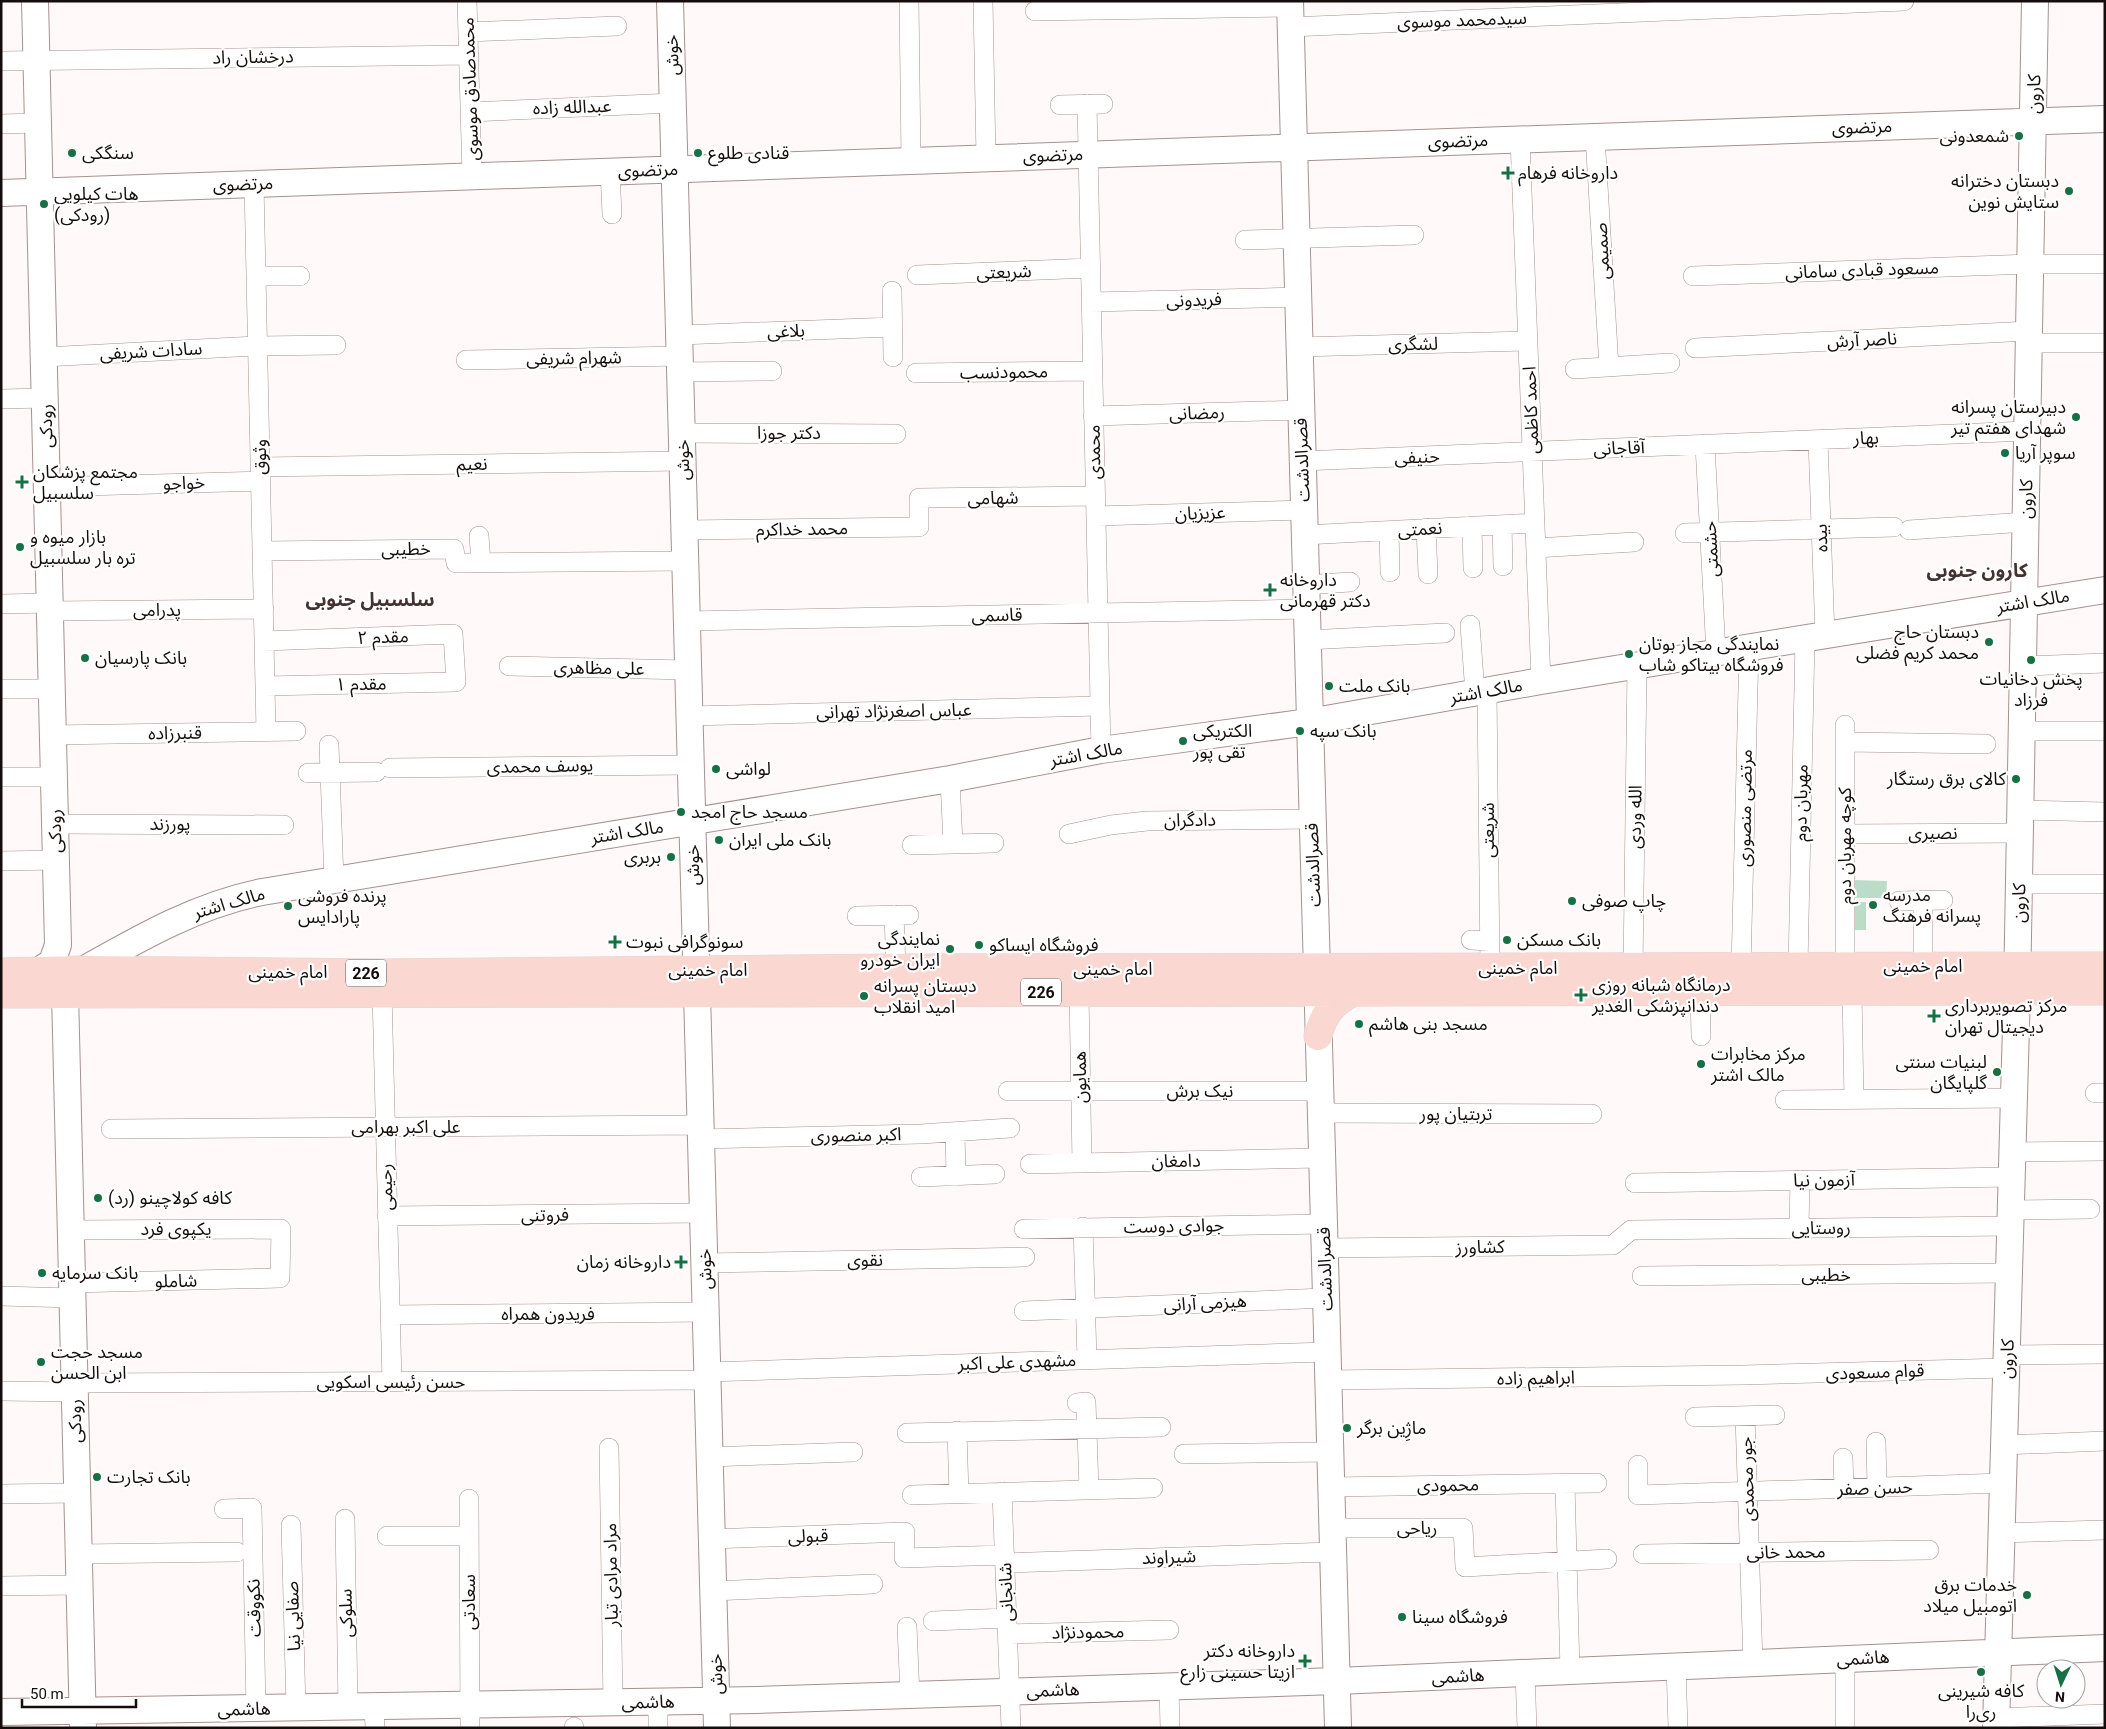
<svg xmlns="http://www.w3.org/2000/svg" width="2106" height="1729" font-family="Roboto,'Noto Sans Arabic',sans-serif">
  <style>
    .pitch { fill: #bbdcc6 }
    .lines { fill: none; stroke-linecap: round; stroke-linejoin: round }
    .street-casing { stroke: #a6918e; stroke-width: 20 }
    .secondary-casing { stroke: #a6918e; stroke-width: 28 }
    .primary-casing { stroke: #d9d8d8; stroke-width: 29 }
    .street { stroke: #fff; stroke-width: 19 }
    .secondary { stroke: #fff; stroke-width: 26 }
    .primary { stroke: #fbd7d1; stroke-width: 28 }
    .poi-dot { fill: #177044; stroke: #fff; stroke-width: 2 }
    .labels { text-anchor: middle; stroke-width: 4.5; stroke-linejoin: round; paint-order: stroke }
    .shield { fill: #fff; stroke: #5a5655; stroke-width: 1 }
    .shield-label { font-size: 16px; font-weight: bold; fill: #140d0c }
    .street-label { font-size: 18px; fill: #140d0c; stroke: #fff }
    .poi-label { font-size: 18px; fill: #140d0c; stroke: #fff; text-anchor: start }
    .neighbourhood-label { font-size: 19px; font-weight: bold; fill: #43322f; stroke: #fff }
  </style>
  <rect width="100%" height="100%" fill="#fffaf9"/>
  <path class="pitch" d="M1853,880L1887,881L1886,898H1852Z
    M1852,902H1866V930H1851Z"/>
  <g class="lines">
    <g class="street-casing">
      <path id="street" d="M467,1L472,176
        M909,1L911,160
        M983,1L986,158
        M1035,11L1290,7
        M1290,27L1904,1
        M468,32L617,26
        M1,61L469,55
        M1087,104L1101,750
        M1060,105L1103,104
        M470,112L674,103
        M1,124L38,123
        M1595,136L1609,367
        M1520,139L1541,681
        M610,171L612,214
        M254,184L266,731
        M1245,240L1414,235
        M917,275L1091,268
        M256,276H300
        M1693,276L2031,264H2105
        M892,291L893,357
        M1091,302L1298,297
        M680,335L892,327
        M2029,343H2105
        M1299,347L1528,341
        M1695,348L2029,331
        M44,357L258,346L336,345
        M466,360L681,356
        M1575,369L1670,363
        M681,372L772,371
        M916,373L1093,371
        M1,399L45,398
        M1093,416L1301,410
        M682,433L896,434
        M1818,440L1825,636
        M1705,445L1716,653
        M1302,461L2027,431
        M260,467L683,461
        M47,487L261,481
        M1096,516L1304,510
        M1502,525L1503,566
        M1472,526L1473,568
        M1426,528L1428,574
        M685,530L919,527V498L1095,496
        M1909,530L2026,522
        M1389,531L1390,572
        M1685,533L1894,527
        M1304,535L1535,523
        M479,536L481,562
        M1536,548L1634,542
        M262,551L454,549L456,563L686,561
        M1306,585L1350,582
        M1,604L50,603
        M50,611L264,609
        M687,621L1306,609
        M1470,625L1475,693
        M1307,640L1445,633
        M264,641L453,634L456,682L265,686
        M509,666L688,670
        M2023,666L2105,663
        M1,689H52
        M1487,691L1490,968
        M689,716L1100,706
        M1845,725V966
        M2022,731H2105
        M53,735L296,731
        M1845,742L1986,744
        M329,745L334,880
        M390,768L690,765
        M308,773L376,772
        M1,777H54
        M950,779L953,844
        M2021,810L2105,812
        M55,824L284,825
        M1069,834L1111,825L1147,821L1312,819
        M1845,834L2020,833
        M912,845L994,843
        M1,861L56,860
        M2019,884H2105
        M1899,901L1943,900
        M894,915L896,968
        M857,916L909,915
        M1471,940L1490,941
        M1798,966L1805,640
        M1923,967V901
        M1633,968L1637,667
        M1741,968L1749,648
        M1700,991L1701,1036
        M1852,991L1854,1099
        M1079,992L1082,1163
        M382,993L392,1382
        M1008,1091H1319
        M2095,1093H2105
        M1785,1100L2014,1098
        M1320,1113L1592,1114
        M111,1129L701,1125
        M955,1132L956,1176
        M701,1139L921,1134L1010,1128
        M2013,1152L2105,1151
        M1030,1164L1321,1158
        M921,1177L995,1174
        M1635,1183L2012,1177
        M2011,1210L2090,1209
        M387,1216L703,1213
        M1083,1227L1087,1359
        M1024,1229L1323,1224
        M1799,1229L1800,1180
        M71,1230L281,1229L280,1278L72,1283
        M1324,1248L1613,1245L1631,1230L2010,1226
        M705,1263L1025,1257
        M1642,1276L2009,1273
        M1,1296L72,1298
        M1024,1311L1325,1298
        M390,1315L706,1312
        M2007,1355L2105,1354
        M707,1372L1327,1352
        M1328,1380L1744,1375L2006,1368
        M74,1383L708,1380
        M1,1391L75,1392
        M1077,1403L1086,1402L1089,1489
        M1745,1416L1753,1663
        M1695,1417L1775,1415
        M957,1431L959,1494
        M907,1433L1161,1427
        M1876,1442L1877,1487
        M2004,1445L2105,1441
        M609,1448L613,1703
        M1184,1454L1330,1452
        M710,1457L853,1452
        M1843,1458L1844,1489
        M1638,1465V1495L2003,1483
        M1565,1484L1570,1671
        M1331,1487L1597,1483
        M1002,1492L1011,1728
        M1,1494L77,1493
        M912,1495L1153,1488
        M469,1499L470,1728
        M224,1509L252,1508L256,1708
        M345,1519L348,1707
        M291,1525L296,1708
        M1332,1528H1463L1465,1567L1607,1559
        M2001,1533L2105,1530
        M387,1536H469
        M712,1539L905,1532L904,1558L1005,1555
        M78,1554L237,1552
        M1643,1554L1929,1550
        M1005,1563L1332,1552
        M1,1586L79,1585
        M713,1591L873,1584
        M933,1621L1007,1618
        M907,1627L910,1695
        M1008,1634L1169,1630
        M1676,1666L1678,1728
        M1525,1673L1527,1728
        M1169,1687L1170,1728
        M658,1702V1728
        M374,1707L375,1728
        M1997,1718L2105,1714
        M574,1727V1728
        M1845,1728V1658"/>
    </g>
    <g class="secondary-casing">
      <path id="secondary" d="M35,1L58,945L52,962L37,972
        M670,1L717,1728
        M1290,1L1338,1728
        M1,193L2105,119
        M83,970C140,938 197,905 262,892L950,779L1101,750L1309,722L1541,681L2105,590
        M65,993L83,1728
        M1,1712L757,1700L1337,1681L2105,1648
        M1996,1728L2017,991L2035,1"/>
    </g>
    <g class="primary-casing">
      <path id="primary" d="M1,972L83,970L380,973L896,968L2105,966
        M1,994L2105,991
        M1318,1036C1323,1014 1334,1001 1354,992"/>
    </g>
    <use href="#street" class="street"/>
    <use href="#secondary" class="secondary"/>
    <use href="#primary" class="primary"/>
  </g>
  <g class="poi-dot">
    <circle cx="2019" cy="136" r="5"/>
    <circle cx="72" cy="153" r="5"/>
    <circle cx="698" cy="153" r="5"/>
    <path d="M1505.5 165.5h5v5h5v5h-5v5h-5v-5h-5v-5h5z"/>
    <circle cx="2069" cy="191" r="5"/>
    <circle cx="44" cy="204" r="5"/>
    <circle cx="2076" cy="417" r="5"/>
    <circle cx="2005" cy="453" r="5"/>
    <path d="M19.5 474.5h5v5h5v5h-5v5h-5v-5h-5v-5h5z"/>
    <circle cx="20" cy="547" r="5"/>
    <path d="M1267.5 582.5h5v5h5v5h-5v5h-5v-5h-5v-5h5z"/>
    <circle cx="1989" cy="642" r="5"/>
    <circle cx="1629" cy="654" r="5"/>
    <circle cx="85" cy="658" r="5"/>
    <circle cx="2031" cy="660" r="5"/>
    <circle cx="1329" cy="686" r="5"/>
    <circle cx="1300" cy="731" r="5"/>
    <circle cx="1183" cy="741" r="5"/>
    <circle cx="716" cy="769" r="5"/>
    <circle cx="2016" cy="779" r="5"/>
    <circle cx="681" cy="812" r="5"/>
    <circle cx="719" cy="840" r="5"/>
    <circle cx="671" cy="857" r="5"/>
    <circle cx="1572" cy="901" r="5"/>
    <circle cx="1873" cy="905" r="5"/>
    <circle cx="288" cy="906" r="5"/>
    <circle cx="1507" cy="940" r="5"/>
    <path d="M612.5 934.5h5v5h5v5h-5v5h-5v-5h-5v-5h5z"/>
    <circle cx="979" cy="945" r="5"/>
    <circle cx="950" cy="949" r="5"/>
    <path d="M1578.5 987.5h5v5h5v5h-5v5h-5v-5h-5v-5h5z"/>
    <circle cx="864" cy="996" r="5"/>
    <path d="M1931.5 1008.5h5v5h5v5h-5v5h-5v-5h-5v-5h5z"/>
    <circle cx="1359" cy="1024" r="5"/>
    <circle cx="1701" cy="1064" r="5"/>
    <circle cx="1997" cy="1072" r="5"/>
    <circle cx="98" cy="1198" r="5"/>
    <path d="M678.5 1254.5h5v5h5v5h-5v5h-5v-5h-5v-5h5z"/>
    <circle cx="42" cy="1273" r="5"/>
    <circle cx="41" cy="1362" r="5"/>
    <circle cx="1347" cy="1428" r="5"/>
    <circle cx="97" cy="1477" r="5"/>
    <circle cx="2027" cy="1595" r="5"/>
    <circle cx="1402" cy="1617" r="5"/>
    <path d="M1302.5 1653.5h5v5h5v5h-5v5h-5v-5h-5v-5h5z"/>
    <circle cx="1981" cy="1672" r="5"/>
  </g>
  <g class="labels">
    <g class="shield">
      <rect x="346" y="959.5" width="40" height="27" rx="4"/>
      <rect x="1021" y="978.5" width="40" height="27" rx="4"/>
    </g>
    <g class="shield-label">
      <text x="366" y="979">226</text>
      <text x="1041" y="998">226</text>
    </g>
    <g class="street-label">
      <text transform="translate(1462 20) rotate(-2)" y="6">سیدمحمد موسوی</text>
      <text transform="translate(672 55) rotate(-92)" y="6">خوش</text>
      <text transform="translate(253 57) rotate(-1)" y="6">درخشان راد</text>
      <text transform="translate(470 89) rotate(-92)" y="6">محمدصادق موسوی</text>
      <text transform="translate(2034 94) rotate(-89)" y="6">کارون</text>
      <text transform="translate(572 107) rotate(-2)" y="6">عبدالله زاده</text>
      <text transform="translate(1862 127) rotate(-2)" y="6">مرتضوی</text>
      <text transform="translate(1458 141) rotate(-2)" y="6">مرتضوی</text>
      <text transform="translate(1053 155) rotate(-2)" y="6">مرتضوی</text>
      <text transform="translate(648 170) rotate(-2)" y="6">مرتضوی</text>
      <text transform="translate(243 184) rotate(-2)" y="6">مرتضوی</text>
      <text transform="translate(1602 251) rotate(-93)" y="6">صمیمی</text>
      <text transform="translate(1862 270) rotate(-2)" y="6">مسعود قبادی سامانی</text>
      <text transform="translate(1004 272) rotate(-2)" y="6">شریعتی</text>
      <text transform="translate(1194 300) rotate(-2)" y="6">فریدونی</text>
      <text transform="translate(786 331) rotate(-2)" y="6">بلاغی</text>
      <text transform="translate(1862 340) rotate(-3)" y="6">ناصر آرش</text>
      <text transform="translate(1413 344) rotate(-1)" y="6">لشگری</text>
      <text transform="translate(151 351) rotate(-3)" y="6">سادات شریفی</text>
      <text transform="translate(574 358) rotate(-1)" y="6">شهرام شریفی</text>
      <text transform="translate(1004 372) rotate(-1)" y="6">محمودنسب</text>
      <text transform="translate(1531 410) rotate(-92)" y="6">احمد کاظمی</text>
      <text transform="translate(1197 413) rotate(-2)" y="6">رمضانی</text>
      <text transform="translate(46 426) rotate(-91)" y="6">رودکی</text>
      <text x="789" y="439">دکتر جوزا</text>
      <text transform="translate(1866 438) rotate(-2)" y="6">بهار</text>
      <text transform="translate(1619 448) rotate(-2)" y="6">آقاجانی</text>
      <text transform="translate(1094 452) rotate(-91)" y="6">محمدی</text>
      <text transform="translate(260 457) rotate(-91)" y="6">وثوق</text>
      <text transform="translate(1417 457) rotate(-2)" y="6">حنیفی</text>
      <text transform="translate(683 460) rotate(-91)" y="6">خوش</text>
      <text transform="translate(1302 460) rotate(-92)" y="6">قصرالدشت</text>
      <text transform="translate(472 464) rotate(-1)" y="6">نعیم</text>
      <text transform="translate(184 483) rotate(-2)" y="6">خواجو</text>
      <text transform="translate(993 498) rotate(-1)" y="6">شهامی</text>
      <text transform="translate(2026 499) rotate(-89)" y="6">کارون</text>
      <text transform="translate(1200 513) rotate(-2)" y="6">عزیزیان</text>
      <text transform="translate(802 529) rotate(-1)" y="6">محمد خداکرم</text>
      <text transform="translate(1420 529) rotate(-3)" y="6">نعمتی</text>
      <text transform="translate(1821 538) rotate(-92)" y="6">بیده</text>
      <text transform="translate(406 549) rotate(-1)" y="6">خطیبی</text>
      <text transform="translate(1711 549) rotate(-93)" y="6">حشمتی</text>
      <text transform="translate(2033 601) rotate(-9)" y="6">مالک اشتر</text>
      <text x="157" y="616">پدرامی</text>
      <text transform="translate(997 615) rotate(-1)" y="6">قاسمی</text>
      <text transform="translate(383 637) rotate(-2)" y="6">مقدم ۲</text>
      <text transform="translate(599 668) rotate(1)" y="6">علی مظاهری</text>
      <text transform="translate(361 684) rotate(-1)" y="6">مقدم ۱</text>
      <text transform="translate(1486 691) rotate(-10)" y="6">مالک اشتر</text>
      <text transform="translate(894 711) rotate(-1)" y="6">عباس اصغرنژاد تهرانی</text>
      <text transform="translate(175 733) rotate(-1)" y="6">قنبرزاده</text>
      <text transform="translate(1086 754) rotate(-10)" y="6">مالک اشتر</text>
      <text transform="translate(540 766) rotate(-1)" y="6">یوسف محمدی</text>
      <text transform="translate(1801 803) rotate(-89)" y="6">مهربان دوم</text>
      <text transform="translate(1745 808) rotate(-89)" y="6">مرتضی منصوری</text>
      <text transform="translate(1635 817) rotate(-89)" y="6">الله وردی</text>
      <text transform="translate(1190 820) rotate(-1)" y="6">دادگران</text>
      <text x="170" y="830">پورزند</text>
      <text transform="translate(1488 830) rotate(-90)" y="6">شریعتی</text>
      <text transform="translate(55 831) rotate(-91)" y="6">رودکی</text>
      <text transform="translate(627 832) rotate(-9)" y="6">مالک اشتر</text>
      <text x="1933" y="839">نصیری</text>
      <text transform="translate(1845 846) rotate(-90)" y="6">کوچه مهربان دوم</text>
      <text transform="translate(693 865) rotate(-91)" y="6">خوش</text>
      <text transform="translate(1313 865) rotate(-92)" y="6">قصرالدشت</text>
      <text transform="translate(229 903) rotate(-16)" y="6">مالک اشتر</text>
      <text transform="translate(2019 903) rotate(-89)" y="6">کارون</text>
      <text x="1923" y="972">امام خمینی</text>
      <text x="1518" y="974">امام خمینی</text>
      <text x="1113" y="975">امام خمینی</text>
      <text x="708" y="976">امام خمینی</text>
      <text x="288" y="978">امام خمینی</text>
      <text transform="translate(1080 1077) rotate(-91)" y="6">همایون</text>
      <text x="1200" y="1097">نیک برش</text>
      <text x="1456" y="1120">تربتیان پور</text>
      <text x="406" y="1133">علی اکبر بهرامی</text>
      <text transform="translate(856 1135) rotate(-1)" y="6">اکبر منصوری</text>
      <text transform="translate(1176 1161) rotate(-1)" y="6">دامغان</text>
      <text transform="translate(1824 1180) rotate(-1)" y="6">آزمون نیا</text>
      <text transform="translate(386 1187) rotate(-92)" y="6">رحیمی</text>
      <text transform="translate(545 1215) rotate(-1)" y="6">فروتنی</text>
      <text transform="translate(1174 1226) rotate(-1)" y="6">جوادی دوست</text>
      <text transform="translate(1821 1228) rotate(-1)" y="6">روستایی</text>
      <text x="176" y="1235">یکپوی فرد</text>
      <text transform="translate(1480 1247) rotate(-1)" y="6">کشاورز</text>
      <text transform="translate(865 1260) rotate(-1)" y="6">نقوی</text>
      <text transform="translate(705 1269) rotate(-92)" y="6">خوش</text>
      <text transform="translate(1325 1269) rotate(-92)" y="6">قصرالدشت</text>
      <text x="1826" y="1281">خطیبی</text>
      <text transform="translate(176 1281) rotate(-1)" y="6">شاملو</text>
      <text transform="translate(1205 1303) rotate(-3)" y="6">هیزمی آرانی</text>
      <text x="548" y="1320">فریدون همراه</text>
      <text transform="translate(2007 1359) rotate(-88)" y="6">کارون</text>
      <text transform="translate(1017 1362) rotate(-2)" y="6">مشهدی علی اکبر</text>
      <text transform="translate(1875 1372) rotate(-2)" y="6">قوام مسعودی</text>
      <text transform="translate(1536 1378) rotate(-1)" y="6">ابراهیم زاده</text>
      <text x="391" y="1388">حسن رئیسی اسکویی</text>
      <text transform="translate(75 1421) rotate(-91)" y="6">رودکی</text>
      <text transform="translate(1747 1479) rotate(-92)" y="6">جور محمدی</text>
      <text transform="translate(1448 1485) rotate(-1)" y="6">محمودی</text>
      <text transform="translate(1875 1488) rotate(-2)" y="6">حسن صفر</text>
      <text x="1417" y="1534">ریاحی</text>
      <text transform="translate(808 1536) rotate(-2)" y="6">قبولی</text>
      <text transform="translate(1786 1552) rotate(-1)" y="6">محمد خانی</text>
      <text transform="translate(1169 1557) rotate(-2)" y="6">شیراوند</text>
      <text transform="translate(611 1575) rotate(-91)" y="6">مراد مرادی تبار</text>
      <text transform="translate(1006 1592) rotate(-92)" y="6">شانجانی</text>
      <text transform="translate(469 1602) rotate(-90)" y="6">سعادتی</text>
      <text transform="translate(254 1608) rotate(-91)" y="6">نکووقت</text>
      <text transform="translate(346 1613) rotate(-91)" y="6">سلوکی</text>
      <text transform="translate(293 1616) rotate(-92)" y="6">صفایی نیا</text>
      <text transform="translate(1088 1632) rotate(-1)" y="6">محمودنژاد</text>
      <text transform="translate(1863 1658) rotate(-3)" y="6">هاشمی</text>
      <text transform="translate(716 1674) rotate(-92)" y="6">خوش</text>
      <text transform="translate(1458 1676) rotate(-3)" y="6">هاشمی</text>
      <text transform="translate(1053 1690) rotate(-2)" y="6">هاشمی</text>
      <text transform="translate(648 1702) rotate(-1)" y="6">هاشمی</text>
      <text transform="translate(244 1709) rotate(-1)" y="6">هاشمی</text>
    </g>
    <g class="poi-label">
      <text x="2009" y="142" text-anchor="end">شمعدونی</text>
      <text x="82" y="159">سنگکی</text>
      <text x="708" y="159">قنادی طلوع</text>
      <text x="1518" y="179">داروخانه فرهام</text>
      <text x="2059" y="187" text-anchor="end">دبستان دخترانه<tspan x="2059" dy="21">ستایش نوین</tspan></text>
      <text x="54" y="200">هات کیلویی<tspan x="54" dy="21">(رودکی)</tspan></text>
      <text x="2066" y="413" text-anchor="end">دبیرستان پسرانه<tspan x="2066" dy="21">شهدای هفتم تیر</tspan></text>
      <text x="2015" y="459">سوپر آریا</text>
      <text x="33" y="478">مجتمع پزشکان<tspan x="33" dy="21">سلسبیل</tspan></text>
      <text x="30" y="543">بازار میوه و<tspan x="30" dy="21">تره بار سلسبیل</tspan></text>
      <text x="1280" y="586">داروخانه<tspan x="1280" dy="21">دکتر قهرمانی</tspan></text>
      <text x="1979" y="638" text-anchor="end">دبستان حاج<tspan x="1979" dy="21">محمد کریم فضلی</tspan></text>
      <text x="1639" y="650">نمایندگی مجاز بوتان<tspan x="1639" dy="21">فروشگاه بیتاکو شاب</tspan></text>
      <text x="95" y="664">بانک پارسیان</text>
      <text x="2031" y="685" text-anchor="middle">پخش دخانیات<tspan x="2031" dy="21">فرزاد</tspan></text>
      <text x="1339" y="692">بانک ملت</text>
      <text x="1193" y="737">الکتریکی<tspan x="1193" dy="21">تقی پور</tspan></text>
      <text x="1310" y="737">بانک سپه</text>
      <text x="726" y="775">لواشی</text>
      <text x="2006" y="785" text-anchor="end">کالای برق رستگار</text>
      <text x="691" y="818">مسجد حاج امجد</text>
      <text x="729" y="846">بانک ملی ایران</text>
      <text x="661" y="863" text-anchor="end">بربری</text>
      <text x="1883" y="901">مدرسه<tspan x="1883" dy="21">پسرانه فرهنگ</tspan></text>
      <text x="298" y="902">پرنده فروشی<tspan x="298" dy="21">پارادایس</tspan></text>
      <text x="1582" y="907">چاپ صوفی</text>
      <text x="940" y="945" text-anchor="end">نمایندگی<tspan x="940" dy="21">ایران خودرو</tspan></text>
      <text x="1517" y="946">بانک مسکن</text>
      <text x="626" y="948">سونوگرافی نبوت</text>
      <text x="989" y="951">فروشگاه ایساکو</text>
      <text x="1592" y="991">درمانگاه شبانه روزی<tspan x="1592" dy="21">دندانپزشکی الغدیر</tspan></text>
      <text x="874" y="992">دبستان پسرانه<tspan x="874" dy="21">امید انقلاب</tspan></text>
      <text x="1945" y="1012">مرکز تصویربرداری<tspan x="1945" dy="21">دیجیتال تهران</tspan></text>
      <text x="1369" y="1030">مسجد بنی هاشم</text>
      <text x="1711" y="1060">مرکز مخابرات<tspan x="1711" dy="21">مالک اشتر</tspan></text>
      <text x="1987" y="1068" text-anchor="end">لبنیات سنتی<tspan x="1987" dy="21">گلپایگان</tspan></text>
      <text x="108" y="1204">کافه کولاچینو (رد)</text>
      <text x="671" y="1268" text-anchor="end">داروخانه زمان</text>
      <text x="52" y="1279">بانک سرمایه</text>
      <text x="51" y="1358">مسجد حجت<tspan x="51" dy="21">ابن الحسن</tspan></text>
      <text x="1357" y="1434">ماژِین برگر</text>
      <text x="107" y="1483">بانک تجارت</text>
      <text x="2017" y="1591" text-anchor="end">خدمات برق<tspan x="2017" dy="21">اتومبیل میلاد</tspan></text>
      <text x="1412" y="1623">فروشگاه سینا</text>
      <text x="1295" y="1657" text-anchor="end">داروخانه دکتر<tspan x="1295" dy="21">ازیتا حسینی زارع</tspan></text>
      <text x="1981" y="1697" text-anchor="middle">کافه شیرینی<tspan x="1981" dy="21">ری‌را</tspan></text>
    </g>
    <g class="neighbourhood-label">
      <text x="1977" y="577">کارون جنوبی</text>
      <text x="370" y="606">سلسبیل جنوبی</text>
    </g>
  </g>
  <rect width="2106" height="1729" fill="none" stroke="#140d0c" stroke-width="5"/>
  <g transform="translate(2061 1684) rotate(184)"><circle r="24" fill="#ffffff" stroke="#a19e9e"/>
  <path d="M0-4L9 19L0 12L-9 19Z" fill="#177044"/>
  <text y="-8" font-size="14" font-weight="bold" text-anchor="middle" fill="#140d0c">N</text>
  </g>
  <path d="M22 1699v8h114v-8" fill="none" stroke="#140d0c" stroke-width="2.5"/>
  <text x="30" y="1699" font-size="15" fill="#140d0c" stroke="#ffffff" stroke-width="4" paint-order="stroke">50 m</text>
</svg>
